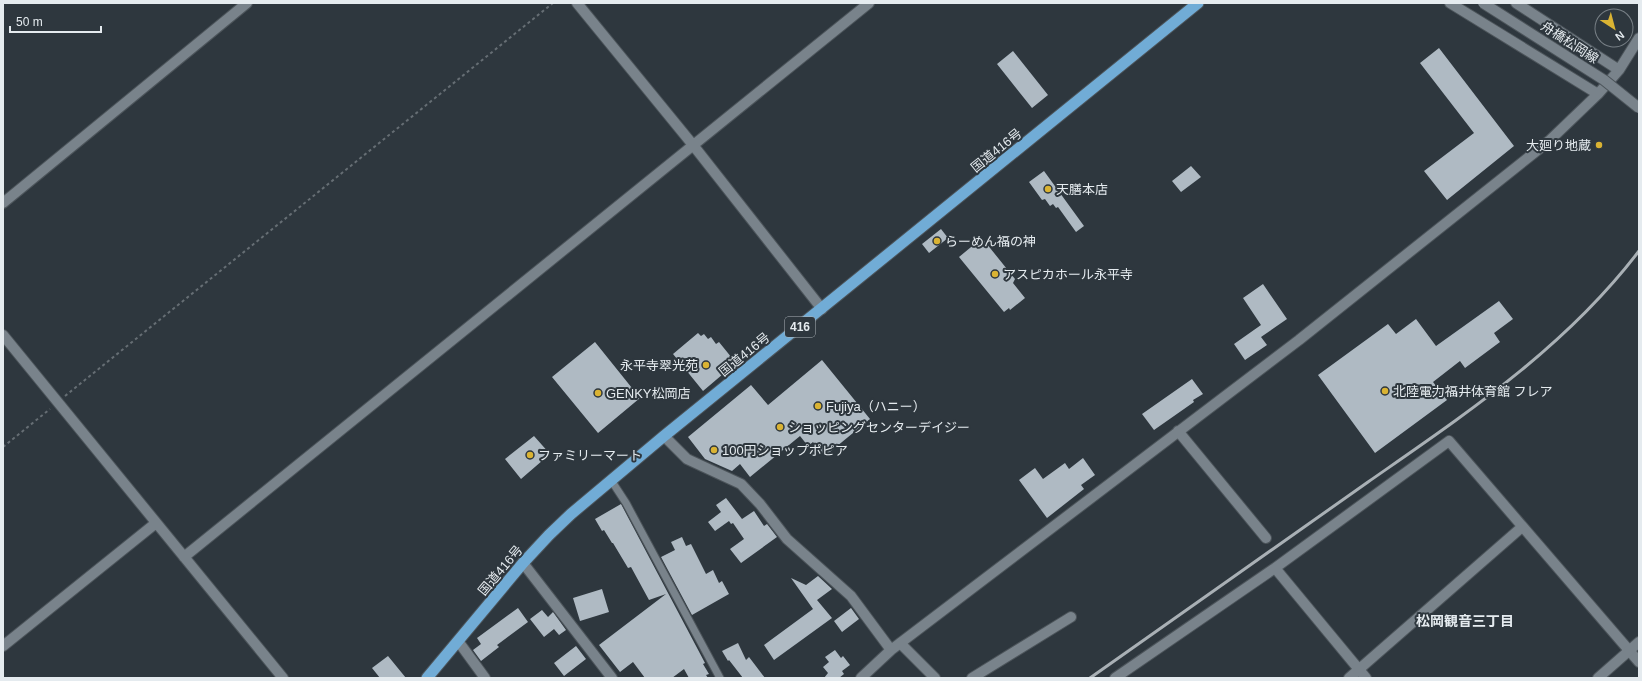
<svg xmlns="http://www.w3.org/2000/svg" width="1642" height="681" font-family="Helvetica,'Noto Sans JP',sans-serif">
  <style>
    .building { fill: #afbac3 }
    .lines { fill: none; stroke-linecap: round; stroke-linejoin: round }
    .service-casing { stroke: #4c545a; stroke-width: 9 }
    .minor-casing { stroke: #4c545a; stroke-width: 12 }
    .tertiary-casing { stroke: #4c545a; stroke-width: 12 }
    .trunk-casing { stroke: #4c545a; stroke-width: 13 }
    .path { stroke: #666e74; stroke-width: 2; stroke-dasharray: 3 3; stroke-linecap: butt }
    .service { stroke: #79838b; stroke-width: 7 }
    .minor { stroke: #79838b; stroke-width: 10 }
    .tertiary { stroke: #79838b; stroke-width: 10 }
    .trunk { stroke: #71acd6; stroke-width: 11 }
    .rail { stroke: #a9b0b5; stroke-width: 3 }
    .secondary-bridge-casing { stroke: #4c545a; stroke-width: 12; stroke-linecap: butt }
    .secondary-bridge { stroke: #79838b; stroke-width: 10 }
    .poi-dot { fill: #dab333; stroke: #2e373e; stroke-width: 1.5 }
    .labels { text-anchor: middle; stroke-width: 4; stroke-linejoin: round; paint-order: stroke }
    .shield { fill: #2e373e; stroke: #aeb5ba; stroke-width: 1 }
    .shield-label { font-size: 12px; font-weight: bold; fill: #e5ebef }
    .street-label { font-size: 13px; fill: #e5ebef; stroke: #2e373e }
    .poi-label { font-size: 13px; fill: #e5ebef; stroke: #2e373e; text-anchor: start }
    .neighbourhood-label { font-size: 14px; font-weight: bold; fill: #e5ebef; stroke: #2e373e }
  </style>
  <rect width="100%" height="100%" fill="#2e373e"/>
  <path class="building" d="M1439,48L1514,146L1447,200L1424,171L1474,133L1420,63Z
    M1013,51L1048,95L1032,108L997,64Z
    M1191,166L1201,177L1181,192L1172,181Z
    M1044,171L1084,226L1076,232L1058,207L1056,208L1053,204L1050,206L1045,199L1042,200L1029,182Z
    M941,229L948,238L929,253L922,244Z
    M982,238L1015,279L1013,283L1025,298L1010,310L1009,308L1004,312L959,257Z
    M1263,284L1287,319L1261,337L1267,345L1245,360L1234,344L1261,325L1243,298Z
    M1499,301L1513,319L1494,333L1500,342L1465,368L1460,361L1433,382L1447,400L1375,453L1318,375L1388,324L1396,334L1416,319L1436,346Z
    M698,333L701,336L704,334L708,339L711,337L716,344L719,342L736,363L703,391L673,354Z
    M595,342L640,398L598,433L552,377Z
    M822,360L870,419L825,456L813,442L808,446L800,436L750,477L740,464L732,471L705,459L688,437L751,385L768,405Z
    M1192,379L1203,394L1193,400L1194,402L1154,430L1142,414Z
    M534,436L550,454L521,479L505,459Z
    M1083,458L1095,475L1081,485L1084,489L1047,518L1019,480L1035,468L1043,479L1065,463L1069,469Z
    M726,498L742,519L754,511L764,526L767,524L777,537L741,563L730,549L744,539L733,523L731,524L729,521L715,531L708,522L721,512L716,505Z
    M621,504L705,663L703,664L709,674L706,675L708,678H689L684,669L672,678H645L633,662L620,672L599,645L666,594L649,600L631,567L628,568L613,543H612L604,530L602,531L595,519Z
    M682,537L686,546L691,544L706,574L713,570L719,583L722,581L729,594L692,615L661,557L675,550L671,542Z
    M818,576L832,589L817,600L832,618L774,660L764,645L813,609L791,578L806,585Z
    M602,589L609,612L580,621L573,598Z
    M518,608L528,622L497,645L499,647L481,661L473,650L481,644L477,638Z
    M851,608L859,619L842,632L834,621Z
    M542,610L548,617L553,612L566,630L559,635L554,629L544,637L530,619Z
    M738,643L746,660L749,657L765,678H743L729,660L728,661L722,651Z
    M576,646L586,659L564,676L554,663Z
    M835,650L841,658L843,656L850,665L842,671L844,674L839,678H824L828,673L823,667L829,662L825,657Z
    M388,656L406,678H380L372,668Z"/>
  <g class="lines">
    <g class="service-casing">
      <path id="service" d="M611,480L626,503L720,678"/>
    </g>
    <g class="minor-casing">
      <path id="minor" d="M577,3L693,145L822,309
        M1450,3L1598,94
        M1516,3L1619,70
        M3,335L283,678
        M1178,431L1266,538
        M664,436L687,459L741,484L760,504L787,539L851,596L891,650
        M184,557L869,3
        M523,563L612,678
        M1275,568L1366,678
        M458,641L485,678
        M900,643L935,678
        M3,646L156,523
        M861,678L891,650L1299,340L1549,141L1598,94L1619,70L1639,38
        M972,678L1071,617
        M1115,678L1275,568L1449,441L1639,662
        M1349,678L1522,527"/>
    </g>
    <g class="tertiary-casing">
      <path id="tertiary" d="M3,203L247,3
        M1598,678L1639,642"/>
    </g>
    <g class="trunk-casing">
      <path id="trunk" d="M427,678L523,563L549,535L571,514L664,436L1198,3"/>
    </g>
    <path class="path" d="M65,396L553,3
      M3,447L50,409"/>
    <use href="#service" class="service"/>
    <use href="#minor" class="minor"/>
    <use href="#tertiary" class="tertiary"/>
    <use href="#trunk" class="trunk"/>
    <path class="rail" d="M1090,678C1183,613 1275,547 1368,482C1467,413 1565,348 1639,251"/>
    <g class="secondary-bridge-casing">
      <path id="secondary-bridge" d="M1483,3L1604,80L1639,108"/>
    </g>
    <use href="#secondary-bridge" class="secondary-bridge"/>
  </g>
  <g class="poi-dot">
    <circle cx="1599" cy="145" r="4"/>
    <circle cx="1048" cy="189" r="4"/>
    <circle cx="937" cy="241" r="4"/>
    <circle cx="995" cy="274" r="4"/>
    <circle cx="706" cy="365" r="4"/>
    <circle cx="1385" cy="391" r="4"/>
    <circle cx="598" cy="393" r="4"/>
    <circle cx="818" cy="406" r="4"/>
    <circle cx="780" cy="427" r="4"/>
    <circle cx="714" cy="450" r="4"/>
    <circle cx="530" cy="455" r="4"/>
  </g>
  <g class="labels">
    <rect class="shield" x="785" y="317" width="30" height="20" rx="3"/>
    <g class="shield-label">
      <text x="800" y="331">416</text>
    </g>
    <g class="street-label">
      <text transform="translate(1570 42) rotate(33)" y="5">舟橋松岡線</text>
      <text transform="translate(996 150) rotate(-39)" y="5">国道416号</text>
      <text transform="translate(744 354) rotate(-39)" y="5">国道416号</text>
      <text transform="translate(500 570) rotate(-50)" y="5">国道416号</text>
    </g>
    <g class="poi-label">
      <text x="1591" y="150" text-anchor="end">大廻り地蔵</text>
      <text x="1056" y="194">天膳本店</text>
      <text x="945" y="246">らーめん福の神</text>
      <text x="1003" y="279">アスピカホール永平寺</text>
      <text x="698" y="370" text-anchor="end">永平寺翠光苑</text>
      <text x="1393" y="396">北陸電力福井体育館 フレア</text>
      <text x="606" y="398">GENKY松岡店</text>
      <text x="826" y="411">Fujiya（ハニー）</text>
      <text x="788" y="432">ショッピングセンターデイジー</text>
      <text x="722" y="455">100円ショップポピア</text>
      <text x="538" y="460">ファミリーマート</text>
    </g>
    <g class="neighbourhood-label">
      <text x="1465" y="626">松岡観音三丁目</text>
    </g>
  </g>
  <rect width="1642" height="681" fill="none" stroke="#e5ebef" stroke-width="8"/>
  <g transform="translate(1614 28) rotate(144)"><circle r="19" fill="#2e373e" stroke="#777f85"/>
  <path d="M0-3L7 15L0 10L-7 15Z" fill="#dab333"/>
  <text y="-6" font-size="11" font-weight="bold" text-anchor="middle" fill="#e5ebef">N</text>
  </g>
  <path d="M10 26v6h91v-6" fill="none" stroke="#e5ebef" stroke-width="2"/>
  <text x="16" y="26" font-size="12" fill="#e5ebef" stroke="#2e373e" stroke-width="3" paint-order="stroke">50 m</text>
</svg>
